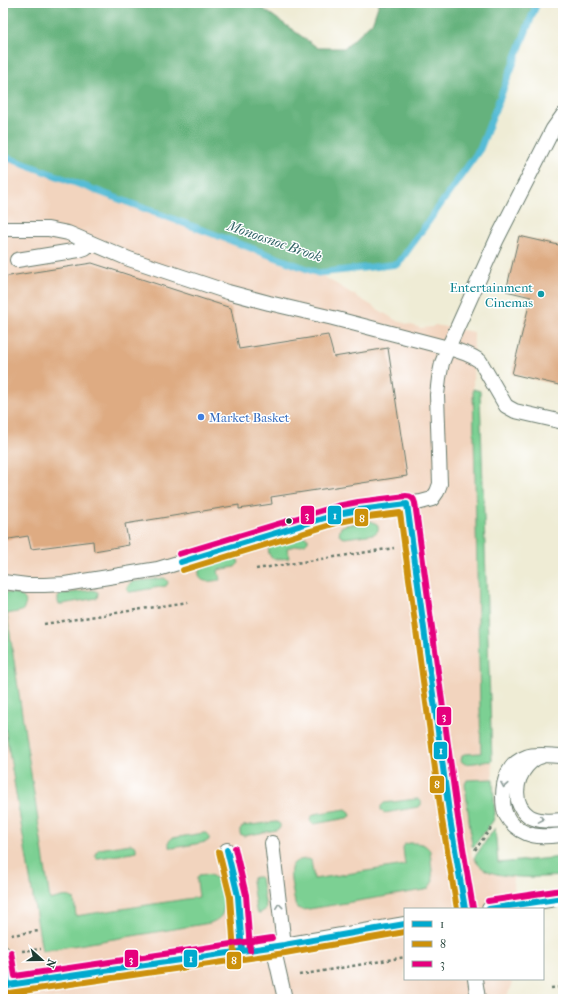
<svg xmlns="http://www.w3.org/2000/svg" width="566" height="1002" font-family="'IM FELL French Canon',serif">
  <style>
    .built { fill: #f2d4be }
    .green { fill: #7cd093; stroke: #4e8664 }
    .forest { fill: #65b27d; stroke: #427858 }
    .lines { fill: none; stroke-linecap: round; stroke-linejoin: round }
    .stream { stroke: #57bcd6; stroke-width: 7 }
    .building { fill: #deab82 }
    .service-casing { stroke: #687a6c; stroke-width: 16 }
    .path { stroke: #687a6c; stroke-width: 2.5; stroke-dasharray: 3 3; stroke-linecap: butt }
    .service { stroke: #fff; stroke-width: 14 }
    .bus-1-casing { stroke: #fff; stroke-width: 9 }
    .bus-2-casing { stroke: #fff; stroke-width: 9 }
    .bus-3-casing { stroke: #fff; stroke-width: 9 }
    .bus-1 { stroke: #00a9ce; stroke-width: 6 }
    .bus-2 { stroke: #cc910a; stroke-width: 6 }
    .bus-3 { stroke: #e5007d; stroke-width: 6 }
    .oneway { stroke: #8f9e9a }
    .culture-dot { fill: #0f9aa8; stroke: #fff; stroke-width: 1.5 }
    .shop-dot { fill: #3f7fe0; stroke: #fff; stroke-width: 1.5 }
    .bus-dot { fill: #1f3d34; stroke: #fff; stroke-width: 1.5 }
    .labels { text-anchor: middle; stroke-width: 3; stroke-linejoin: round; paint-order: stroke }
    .culture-label { font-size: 13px; fill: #0d838f; stroke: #fff; text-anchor: end }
    .shop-label { font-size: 13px; fill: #366cbe; stroke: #fff; text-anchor: start }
    .water-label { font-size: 14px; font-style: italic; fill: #306365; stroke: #fff }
    .line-badge { stroke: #fff; stroke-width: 1.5 }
    .badge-label { font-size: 11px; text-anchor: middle; font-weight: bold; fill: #fff }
  </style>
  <rect width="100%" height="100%" fill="#fff"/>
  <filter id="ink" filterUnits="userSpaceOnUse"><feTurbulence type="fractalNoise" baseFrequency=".025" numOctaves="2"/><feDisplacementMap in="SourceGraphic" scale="8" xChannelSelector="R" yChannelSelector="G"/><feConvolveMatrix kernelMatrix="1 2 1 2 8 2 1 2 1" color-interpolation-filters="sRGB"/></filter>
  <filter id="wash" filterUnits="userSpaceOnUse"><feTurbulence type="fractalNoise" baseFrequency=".012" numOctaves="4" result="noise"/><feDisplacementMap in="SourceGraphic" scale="16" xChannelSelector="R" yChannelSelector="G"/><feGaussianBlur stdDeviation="0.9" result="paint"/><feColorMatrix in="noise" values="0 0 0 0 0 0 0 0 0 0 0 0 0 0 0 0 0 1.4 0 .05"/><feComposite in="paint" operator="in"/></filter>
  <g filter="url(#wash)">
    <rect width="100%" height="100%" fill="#efecd5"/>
    <path class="built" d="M3,156L315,271L397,321L421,328L432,327L435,325L474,332L473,389L481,753L462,756L461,761L465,764L492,761L493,779L467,780L465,784L472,856L480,866L492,873L502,876L513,877L517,909H405V979H511L512,986L505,999H3Z"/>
    <path class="green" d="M473,389L480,391V394L492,761L465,764L461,761L462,756L464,754L481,753Z
      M371,521L377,524C379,529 379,531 374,534L345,538L341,537L339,534L341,527L345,525Z
      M301,536H303L308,538V541L305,544L287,548L289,558C285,558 280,560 276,559C268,558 266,549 272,544C277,541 294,538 301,536Z
      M231,558L237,559L238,560L239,563L235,567L218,570L220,580C211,581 198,585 199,571L204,566Z
      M163,578C166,578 167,580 168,583L166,586L131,592H129L127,590L128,586L131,582Z
      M93,590L98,592V594L97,598L62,604H59L58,602V597L61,594Z
      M3,592C14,593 34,595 22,611L7,614L50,900C58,898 67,894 74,899L76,916L199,897L197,882V878L199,875C204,874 210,874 214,877C223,884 227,907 221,916C218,920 214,921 210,923L42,951L3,715Z
      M493,779L495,814L493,821L473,847L472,846L465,784L467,780Z
      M416,799C420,799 422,801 421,805L418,807L385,813L383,812L381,810V806L384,803Z
      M346,809L350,812L351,816L347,818L314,824L312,823L310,821L311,817L314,814Z
      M275,822H277L280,824V828L276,830L244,836L241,835L240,833V829L243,826Z
      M495,828L498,863L563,857V876C542,877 496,881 480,866C477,864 476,860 474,858Z
      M204,833H206L209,836V840L206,842L173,848L170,847L169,845V841L172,838Z
      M410,843C418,843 426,843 430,851L433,881L428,889L424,890L303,910L297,908L295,904C294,895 287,870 293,864C297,860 303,859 308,859L311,860L314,879L405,865L403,848L405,844Z
      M131,844L133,845L136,847V851L132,853L99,858H97L95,856L96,852L99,849Z
      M255,877H259L261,878L266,908L265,910L260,913H258L256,910L252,882L253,878Z"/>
    <path class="forest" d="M3,3H255L318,48H345L373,21L379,3H537L483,142L398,264L318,273L3,156Z"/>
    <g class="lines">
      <path class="stream" d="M3,156L318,273L398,264L480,149L537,3"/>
    </g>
    <g id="blocks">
      <path class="building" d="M519,236L563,246V386L512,374L531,297L506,291Z
        M92,263L231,308L239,349L328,335L334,357L388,348L407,476L271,497L272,504L239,509V505L125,524L129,545L94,551L93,541L31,549L28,536L3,540V277Z"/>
    </g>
  </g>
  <g filter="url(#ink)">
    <use href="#blocks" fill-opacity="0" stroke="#687a6c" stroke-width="1"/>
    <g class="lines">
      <g class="service-casing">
        <path id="service" d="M3,229H48L68,233L129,259L228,292L269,303L333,318L448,348L497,239L553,129L563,115
          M17,260L79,250L85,248L91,243
          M407,504L450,819L465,909
          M3,582L27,585H44L65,584L158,569L338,514L359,510L421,502L432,499L437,492L440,484L437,395L439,378L442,363L448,348C460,351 470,354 480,361L506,406L515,411L563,422
          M563,756C552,756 536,753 526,757C509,763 503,779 503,797C503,803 503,809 506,815C510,823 518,830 526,833C538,838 551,836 563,835
          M540,757C535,758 531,762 527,766C515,780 512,804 529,816C539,822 552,821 563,820
          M272,843L284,945
          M227,850L238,896L242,951
          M489,909L563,898
          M273,946L285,999
          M3,953L8,985
          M475,979L478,999
          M3,986L284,945L405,924"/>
      </g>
      <path class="path" d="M256,569L394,548
        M44,624L188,602
        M475,850L491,828
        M11,935L39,931
        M22,951L41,949
        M299,975L405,957
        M551,988L563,987"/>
      <use href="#service" class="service"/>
      <g class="bus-1-casing">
        <path id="bus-1" d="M181,562L338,514L359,510L407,504L450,819L465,909
          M227,850L238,896L242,951
          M489,909L563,898
          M3,953L8,985L284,945L405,924"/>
      </g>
      <g class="bus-2-casing">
        <path id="bus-2" d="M183,570L340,522L360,518L400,513L442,820L457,909
          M219,852L230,897L234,952
          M3,991L9,993L285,953L405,932"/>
      </g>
      <g class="bus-3-casing">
        <path id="bus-3" d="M179,554L337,506L358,502L406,496C411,496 414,498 415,503L458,818L473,908
          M235,848L246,895L250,950
          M488,901L562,890
          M11,952L15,976L272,938"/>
      </g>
      <use href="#bus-1" class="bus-1"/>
      <use href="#bus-2" class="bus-2"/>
      <use href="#bus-3" class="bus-3"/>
    </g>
    <defs><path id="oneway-chevron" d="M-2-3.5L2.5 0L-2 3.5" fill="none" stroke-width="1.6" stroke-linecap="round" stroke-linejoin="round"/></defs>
    <g class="oneway">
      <use href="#oneway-chevron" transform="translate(504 785) rotate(100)"/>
      <use href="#oneway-chevron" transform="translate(541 819) rotate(10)"/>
      <use href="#oneway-chevron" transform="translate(279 906) rotate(-96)"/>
    </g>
  </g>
  <circle class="culture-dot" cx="541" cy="294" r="4"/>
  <circle class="shop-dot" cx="201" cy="417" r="4"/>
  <circle class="bus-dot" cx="289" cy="521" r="3.5"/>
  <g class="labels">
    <g class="culture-label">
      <text x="533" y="292">Entertainment<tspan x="533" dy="15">Cinemas</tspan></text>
    </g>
    <g class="shop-label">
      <text x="209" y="422">Market Basket</text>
    </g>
    <g class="water-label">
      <text transform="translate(275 241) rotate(19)" y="5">Monoosnoc Brook</text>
    </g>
  </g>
  <g class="line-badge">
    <rect x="327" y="505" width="15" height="20" rx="4" fill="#00a9ce"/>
    <rect x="300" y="505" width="15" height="20" rx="4" fill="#e5007d"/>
    <rect x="354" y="508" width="15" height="19" rx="4" fill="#cc910a"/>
    <rect x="436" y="706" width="16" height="20" rx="4" fill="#e5007d"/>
    <rect x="433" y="741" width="15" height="19" rx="4" fill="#00a9ce"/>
    <rect x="429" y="775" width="16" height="19" rx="4" fill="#cc910a"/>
    <rect x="183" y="949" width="15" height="19" rx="4" fill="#00a9ce"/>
    <rect x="124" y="949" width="15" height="19" rx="4" fill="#e5007d"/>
    <rect x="226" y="951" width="16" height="19" rx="4" fill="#cc910a"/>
  </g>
  <g class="badge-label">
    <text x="335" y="519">1</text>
    <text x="307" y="519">3</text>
    <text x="362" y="522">8</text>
    <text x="444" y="720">3</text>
    <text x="441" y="754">1</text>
    <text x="437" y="788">8</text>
    <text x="191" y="962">1</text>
    <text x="131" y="963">3</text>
    <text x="234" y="964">8</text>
  </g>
  <rect width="566" height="1002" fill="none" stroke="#fff" stroke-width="16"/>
  <rect x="404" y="908" width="140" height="72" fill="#ffffff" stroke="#a5b1ae"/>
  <rect x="412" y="921" width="20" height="6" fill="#00a9ce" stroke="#a5b1ae"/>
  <text x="440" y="928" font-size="12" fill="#1f3d34">1</text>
  <rect x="412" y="941" width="20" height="6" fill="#cc910a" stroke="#a5b1ae"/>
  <text x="440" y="948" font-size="12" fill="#1f3d34">8</text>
  <rect x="412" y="961" width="20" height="6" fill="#e5007d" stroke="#a5b1ae"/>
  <text x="440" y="968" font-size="12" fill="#1f3d34">3</text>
  <g transform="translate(42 960) rotate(111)" stroke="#ffffff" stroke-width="3" paint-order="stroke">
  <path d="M0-3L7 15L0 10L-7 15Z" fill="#1f3d34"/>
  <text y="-6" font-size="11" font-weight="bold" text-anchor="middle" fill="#1f3d34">N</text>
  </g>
</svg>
